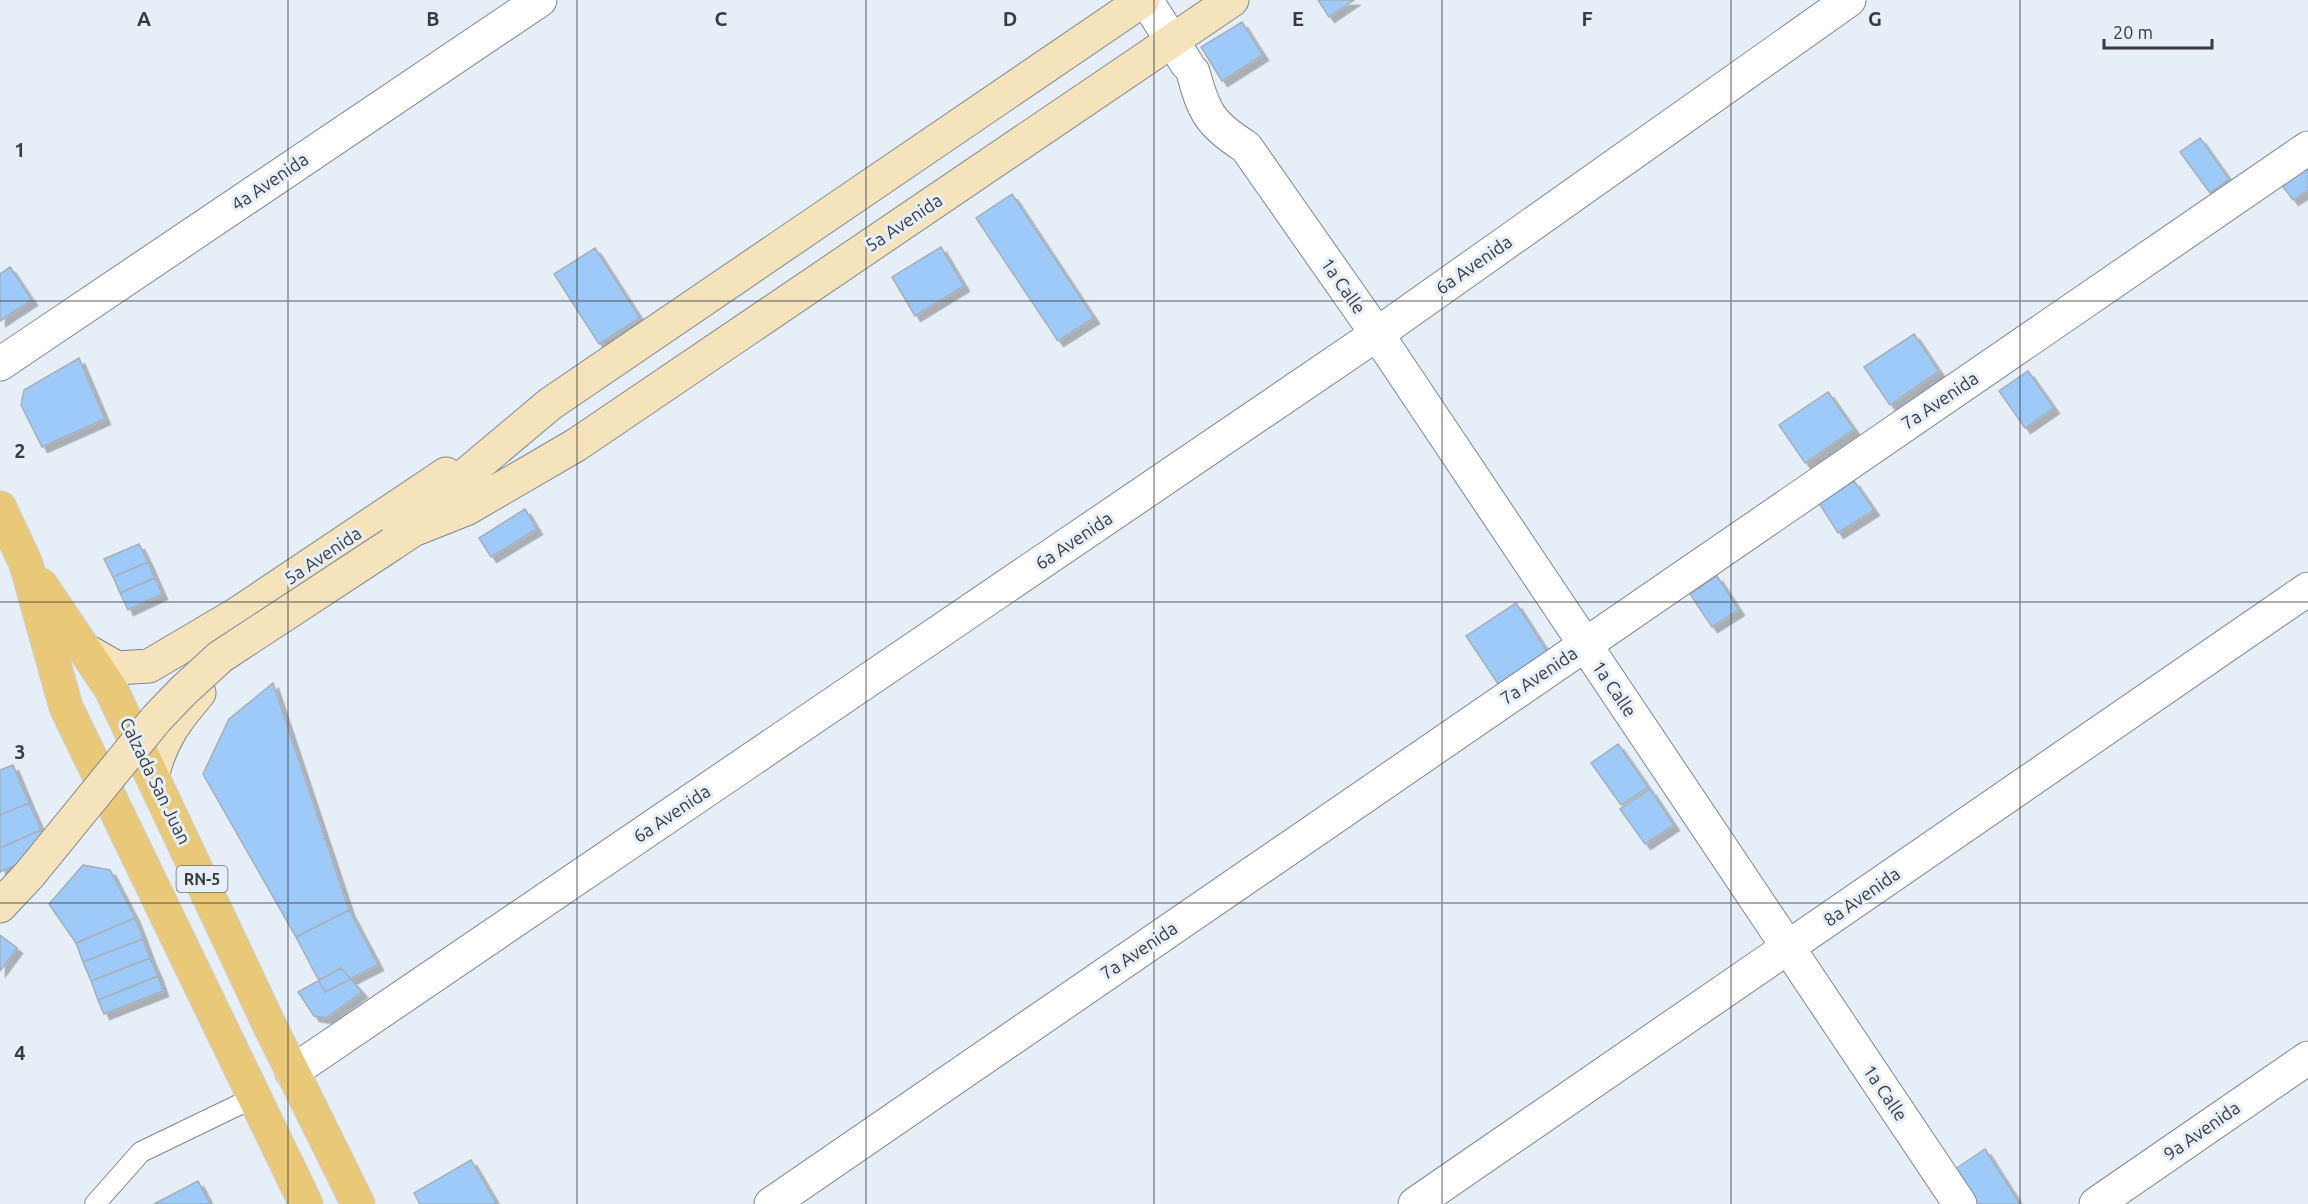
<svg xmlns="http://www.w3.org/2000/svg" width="2308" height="1204" font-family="Ubuntu,sans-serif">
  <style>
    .building { fill: #9ecaf9; stroke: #a6aeb6; stroke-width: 1.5; filter: url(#shadow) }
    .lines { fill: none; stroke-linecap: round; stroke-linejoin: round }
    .lane-casing { stroke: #80878f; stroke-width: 22 }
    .street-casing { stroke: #80878f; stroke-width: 35 }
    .secondary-casing { stroke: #80878f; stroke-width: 35 }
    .primary-casing { stroke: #cccccd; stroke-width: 35 }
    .lane { stroke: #fff; stroke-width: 20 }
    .street { stroke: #fff; stroke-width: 33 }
    .secondary { stroke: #f4e3bb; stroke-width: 33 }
    .primary { stroke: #e9c877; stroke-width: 33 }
    .secondary-bridge-casing { stroke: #80878f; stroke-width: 35; stroke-linecap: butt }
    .secondary-bridge { stroke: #f4e3bb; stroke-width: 33 }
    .grid { fill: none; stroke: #393c3f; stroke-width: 1.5; stroke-opacity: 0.55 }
    .labels { text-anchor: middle; stroke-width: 6; stroke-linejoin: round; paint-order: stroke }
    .shield { fill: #e6eef7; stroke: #6d7176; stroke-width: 1.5 }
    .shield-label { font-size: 16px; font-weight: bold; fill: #393c3f }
    .street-label { font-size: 18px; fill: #393c3f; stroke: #e6eef7 }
    .grid-label { font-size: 20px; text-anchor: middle; font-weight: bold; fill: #393c3f; stroke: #e6eef7; stroke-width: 6; stroke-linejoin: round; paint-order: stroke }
  </style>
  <defs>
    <filter id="shadow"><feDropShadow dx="5.5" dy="5.5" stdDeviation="0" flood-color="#0004"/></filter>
  </defs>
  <rect width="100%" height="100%" fill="#e6eef7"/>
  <path class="building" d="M1318,0H1354L1329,17Z
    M1242,22L1263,55L1222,81L1201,47Z
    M2200,138L2229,179L2210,193L2180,152Z
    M2308,164V190L2293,200L2278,180Z
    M1012,194L1094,318L1058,341L976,218Z
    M941,247L964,286L915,316L892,277Z
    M595,248L640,318L599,344L554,274Z
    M10,267L32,300L0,321V274Z
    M1914,334L1939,371L1890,405L1864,367Z
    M79,358L105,419L42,447L21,405L24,390Z
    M2028,371L2054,408L2025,428L1999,391Z
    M1828,392L1854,429L1805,463L1779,425Z
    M1854,481L1874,510L1838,533L1819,503Z
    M525,509L537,529L491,557L479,538Z
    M139,544L148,562L113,577L104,559Z
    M148,562L155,578L120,593L113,577Z
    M1717,576L1739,610L1712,627L1690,594Z
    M155,578L162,594L128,610L120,593Z
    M1516,603L1547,651L1498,684L1466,636Z
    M273,683L349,910L296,937L203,774L229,719Z
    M1618,744L1648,787L1621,805L1591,763Z
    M13,765L29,803L0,815V770Z
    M1650,789L1674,825L1645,844L1620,809Z
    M29,803L41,830L0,848V815Z
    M41,830L50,850L0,872V848Z
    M83,865L110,870L135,918L76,943L49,904Z
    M349,910L378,965L325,992L296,937Z
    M135,918L143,939L83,962L76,943Z
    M0,935L17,948L0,971Z
    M143,939L150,958L91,981L83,962Z
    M150,958L158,976L98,1000L91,981Z
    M341,968L362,992L326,1018L314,1016L298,992Z
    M158,976L163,991L104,1014L98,1000Z
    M1985,1149L2020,1204H1963L1945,1176Z
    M471,1160L497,1204H420L414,1193Z
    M198,1181L210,1204H154Z"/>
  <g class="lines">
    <g class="lane-casing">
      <path id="lane" d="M95,1204L141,1152L255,1097"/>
    </g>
    <g class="street-casing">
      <path id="street" d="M1146,0L1187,64
        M1193,72C1204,113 1210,124 1246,147L1377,334L1960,1204
        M0,364L540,0
        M292,1072L1377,334L1849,0
        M771,1204L2308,148
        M1415,1204L2308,589
        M2096,1204L2308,1058"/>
    </g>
    <g class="secondary-casing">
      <path id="secondary" d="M416,526L450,488L550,404L1143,0
        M392,544L413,530L466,509L576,445L1232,0
        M87,651L117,668L149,666L237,614L446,474
        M153,773C162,738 176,720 199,693
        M0,906L30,874"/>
    </g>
    <g class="primary-casing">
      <path id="primary" d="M0,508L26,564L66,707L306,1204
        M41,585L111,689L267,1020L358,1204"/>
    </g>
    <use href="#lane" class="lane"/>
    <use href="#street" class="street"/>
    <use href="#secondary" class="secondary"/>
    <use href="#primary" class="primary"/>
    <g class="secondary-bridge-casing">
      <path id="secondary-bridge" d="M30,874L157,718L184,690L220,657L392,544"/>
    </g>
    <use href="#secondary-bridge" class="secondary-bridge"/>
  </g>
  <path class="grid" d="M288,0V1204M577,0V1204M866,0V1204M1154,0V1204M1442,0V1204M1731,0V1204M2020,0V1204M0,301H2308M0,602H2308M0,903H2308"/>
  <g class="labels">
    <rect class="shield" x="176.5" y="866" width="51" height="26" rx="4.5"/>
    <g class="shield-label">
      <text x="202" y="885">RN-5</text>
    </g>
    <g class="street-label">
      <text transform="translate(270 182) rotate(-34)" y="6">4a Avenida</text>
      <text transform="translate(904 223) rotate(-34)" y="6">5a Avenida</text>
      <text transform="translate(1474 265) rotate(-35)" y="6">6a Avenida</text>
      <text transform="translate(1343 286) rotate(55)" y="6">1a Calle</text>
      <text transform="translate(1940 401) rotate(-34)" y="6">7a Avenida</text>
      <text transform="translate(1074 541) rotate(-34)" y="6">6a Avenida</text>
      <text transform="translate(323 556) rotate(-34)" y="6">5a Avenida</text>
      <text transform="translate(1539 676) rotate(-34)" y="6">7a Avenida</text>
      <text transform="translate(1614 689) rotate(56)" y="6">1a Calle</text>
      <text transform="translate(155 781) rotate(64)" y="6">Calzada San Juan</text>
      <text transform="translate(672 814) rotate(-34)" y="6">6a Avenida</text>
      <text transform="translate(1862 897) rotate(-35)" y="6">8a Avenida</text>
      <text transform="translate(1139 951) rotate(-34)" y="6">7a Avenida</text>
      <text transform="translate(1885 1093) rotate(56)" y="6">1a Calle</text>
      <text transform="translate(2202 1131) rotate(-35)" y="6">9a Avenida</text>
    </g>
  </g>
  <g class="grid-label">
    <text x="144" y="26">A</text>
    <text x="433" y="26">B</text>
    <text x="721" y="26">C</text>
    <text x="1010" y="26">D</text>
    <text x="1298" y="26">E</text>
    <text x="1587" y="26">F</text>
    <text x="1875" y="26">G</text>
    <text x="20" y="157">1</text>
    <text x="20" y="458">2</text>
    <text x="20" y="759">3</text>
    <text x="20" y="1060">4</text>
  </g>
  <path d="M2104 39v9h108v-9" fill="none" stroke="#393c3f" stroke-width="3"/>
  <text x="2113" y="39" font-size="18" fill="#393c3f" stroke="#e6eef7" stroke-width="4.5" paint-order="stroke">20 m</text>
</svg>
